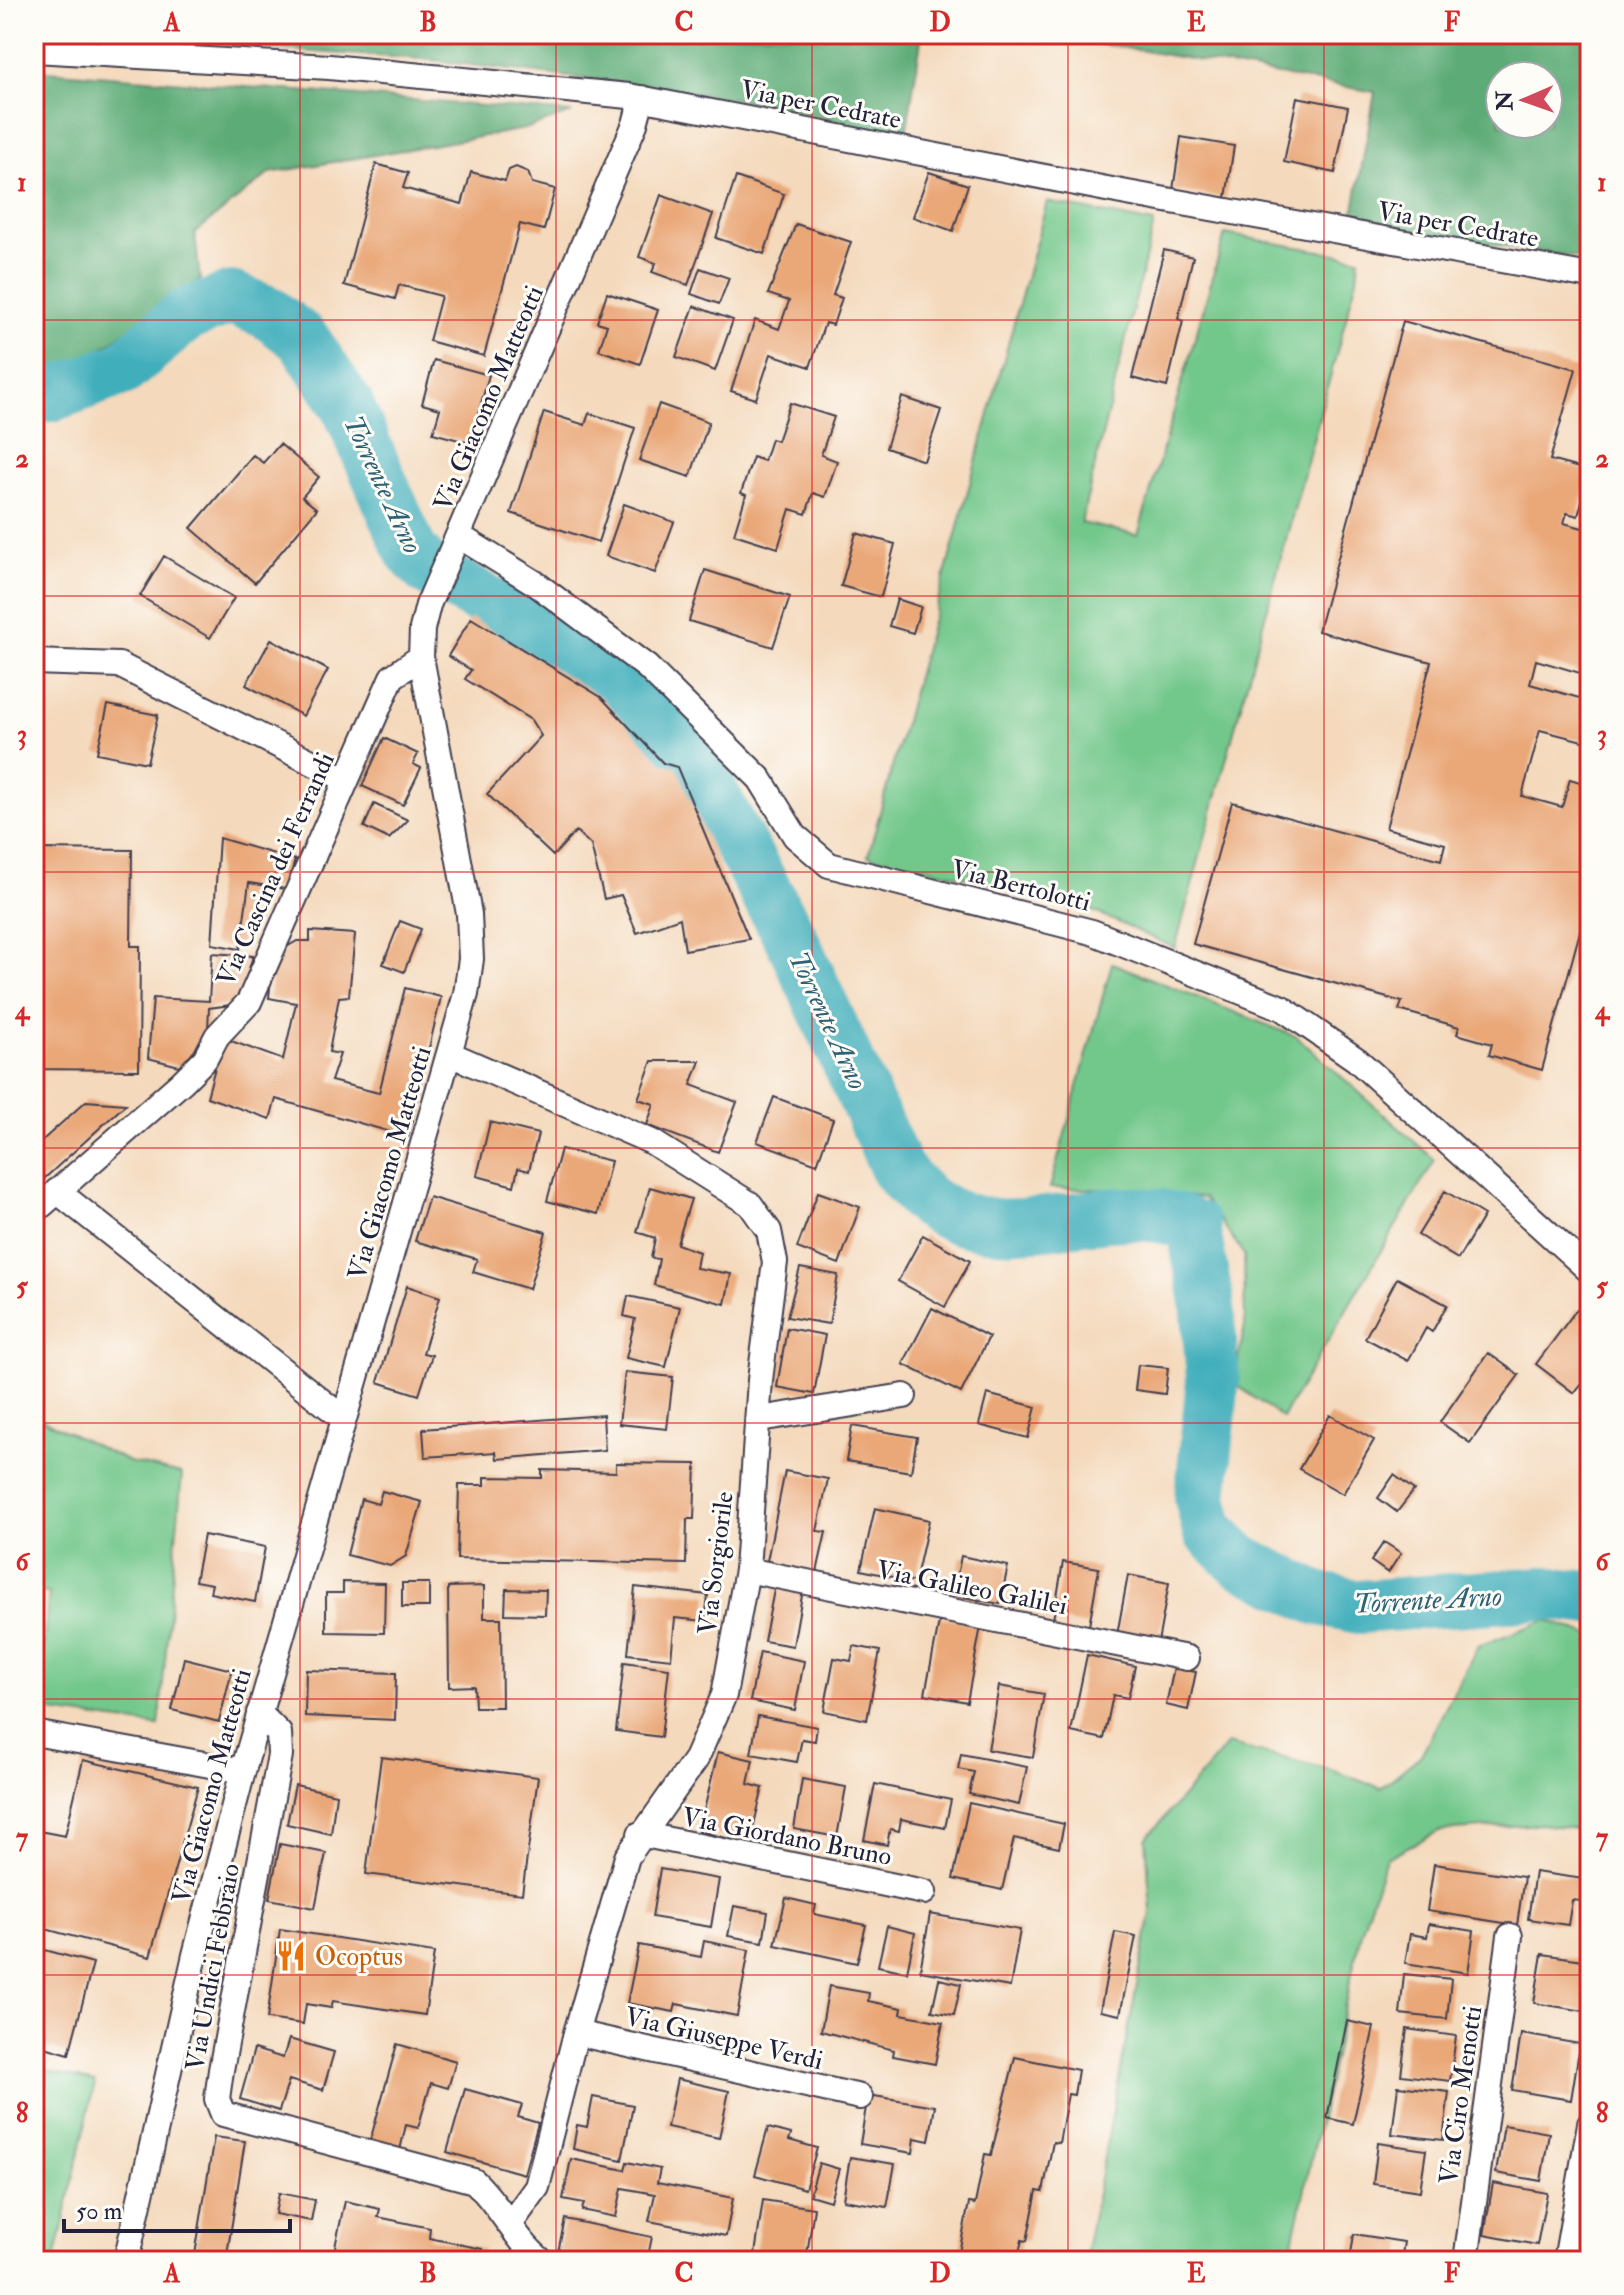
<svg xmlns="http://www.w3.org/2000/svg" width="1624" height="2295" font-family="'IM FELL Double Pica',serif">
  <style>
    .green { fill: #72c78b; stroke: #4a7463; stroke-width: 2 }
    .forest { fill: #5dac77; stroke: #406759; stroke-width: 2; fill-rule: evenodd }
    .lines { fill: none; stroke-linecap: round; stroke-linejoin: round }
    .river { stroke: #3faebb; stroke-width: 54 }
    .building { fill: #eaa879 }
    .minor-casing { stroke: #423d4e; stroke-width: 28 }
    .minor { stroke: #fff; stroke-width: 24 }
    .grid { fill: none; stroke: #d62828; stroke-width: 2; stroke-opacity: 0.55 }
    .labels { text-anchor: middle; stroke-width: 6; stroke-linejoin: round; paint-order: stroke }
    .street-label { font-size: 26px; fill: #22223b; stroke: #fdfcf7 }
    .food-label { font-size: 26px; fill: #c56008; stroke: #fdfcf7; text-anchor: start }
    .water-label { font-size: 28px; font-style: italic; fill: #2f6175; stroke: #fdfcf7 }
    .neatline { fill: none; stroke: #d62828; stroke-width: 3 }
    .grid-label { font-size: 26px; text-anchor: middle; font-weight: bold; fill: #d62828 }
  </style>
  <rect width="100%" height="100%" fill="#fdfcf7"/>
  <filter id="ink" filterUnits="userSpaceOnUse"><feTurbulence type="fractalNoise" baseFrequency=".0125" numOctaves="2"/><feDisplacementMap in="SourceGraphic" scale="16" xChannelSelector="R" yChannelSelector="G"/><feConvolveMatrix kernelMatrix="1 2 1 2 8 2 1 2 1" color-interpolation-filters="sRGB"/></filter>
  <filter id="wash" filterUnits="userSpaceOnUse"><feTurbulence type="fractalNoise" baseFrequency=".006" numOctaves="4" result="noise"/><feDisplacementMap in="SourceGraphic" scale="32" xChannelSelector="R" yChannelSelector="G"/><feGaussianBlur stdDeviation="1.8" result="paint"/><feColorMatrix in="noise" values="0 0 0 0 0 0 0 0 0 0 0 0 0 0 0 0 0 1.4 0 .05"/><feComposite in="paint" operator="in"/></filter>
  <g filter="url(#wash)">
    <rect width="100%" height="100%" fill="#f4d9bc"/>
    <path class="green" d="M1047,202L1154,223L1081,523L1138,535L1225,234L1359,258L1357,278L1175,948L1064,898L868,856Z
      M1112,963L1297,1037L1435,1160L1282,1418L1234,1383L1245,1325L1244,1255L1204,1198L1130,1190L1050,1188Z
      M34,1416L129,1462L182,1474L159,1726L36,1710L49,1593L34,1592Z
      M1546,1620L1590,1635V1831L1541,1824L1439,1831L1386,1858L1361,1932L1289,2261H1084L1151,1912L1146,1839L1228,1744L1331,1770L1381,1788L1421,1755L1478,1646Z
      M34,2068L95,2082L55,2261L34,2260Z"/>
    <path class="forest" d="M171,34H922L905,140L776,105L651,87L422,59L161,42Z
      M1014,34H1590V260L1352,221L1375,92L1122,47ZM1500,76H1548V124H1500Z
      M34,70L572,113L525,129L270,173L195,233L200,280L61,377L34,388Z"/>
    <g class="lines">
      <path class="river" d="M34,397L52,395L122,369L186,315L231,298L267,312L303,339L347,405L411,551L426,568L576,650L688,749L792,940L898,1171C908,1181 917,1194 928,1202C1012,1260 1107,1187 1193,1226L1207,1301L1213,1380L1201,1498L1209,1531L1240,1561L1316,1598L1359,1607L1547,1593L1590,1598"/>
    </g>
    <g id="blocks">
      <path class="building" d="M1297,97L1348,107L1335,173L1284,162Z
        M1181,137L1234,146L1226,198L1173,190Z
        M376,164L408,173L403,188L462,204L471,172L505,181L509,170L516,167L528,172L532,183L555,189L544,230L520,224L484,356L429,341L441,296L399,285L395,299L344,285Z
        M929,172L968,185L953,231L913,217Z
        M736,177L784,194L764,254L716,238Z
        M661,195L713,214L688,285L652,272L656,263L639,257Z
        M796,224L851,242L833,295L842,298L833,325L825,323L810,367L771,354L756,399L731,391L755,320L779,329L789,301L768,294Z
        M1164,250L1193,257L1178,319L1183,321L1167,387L1132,378Z
        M700,268L729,278L719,304L691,294Z
        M607,293L658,310L640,364L599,350L607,325L597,322Z
        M694,306L733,320L715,371L676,357Z
        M1403,321L1576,369L1550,460L1590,471L1578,516L1567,513L1564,523L1590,530V676L1536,660L1530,684L1590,701V743L1540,730L1522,796L1562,807L1570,779L1590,785V895L1542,1070L1489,1055L1492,1044L1457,1034L1459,1027L1399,1010L1402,1002L1193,944L1232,802L1441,860L1445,844L1386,828L1431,662L1318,631Z
        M434,360L489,375L470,443L433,433L440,409L422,404Z
        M902,397L941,410L924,461L886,448Z
        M790,403L834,417L821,455L837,461L825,497L813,493L806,514L790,509L778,548L734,534L746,495L741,493L753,457L764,461L771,439L777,441Z
        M659,404L709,422L690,477L639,460Z
        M544,412L585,425L589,413L635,428L598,542L511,513Z
        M280,444L319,477L302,497L317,509L255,583L191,528L253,455L263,463Z
        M624,504L674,522L655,573L606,556Z
        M856,533L895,544L881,597L841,586Z
        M164,556L234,598L210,638L140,596Z
        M705,570L790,597L773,647L689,621Z
        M897,599L921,607L913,633L889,626Z
        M471,618L601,697L663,763L677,767L749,939L685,950L680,918L637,933L621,895L604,899L591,845L576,831L553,856L487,794L541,736L531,720L465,679L471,670L448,656Z
        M271,639L328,670L303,716L246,685Z
        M108,705L158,715L147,763L97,753Z
        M384,738L418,754L413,764L421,768L403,805L362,786Z
        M374,804L408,820L389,839L364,827Z
        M219,838L295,860L286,889L249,883L240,949L212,944Z
        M34,849L132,850L131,946H140L139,1070L34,1069Z
        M400,921L421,929L404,972L383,964Z
        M310,931L355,934L349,996L339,997L329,1052L340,1054L331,1081L379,1093L405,988L441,997L408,1137L276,1099L270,1119L207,1097L223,1038L283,1060L296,1003L269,998L272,967L285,948L297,941H310Z
        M212,953L253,956L238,1004L209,1008L208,1029L187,1068L148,1058L153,998L209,1001Z
        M652,1061H700L691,1085L737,1102L718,1152L647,1125L654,1104L638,1099Z
        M774,1097L833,1119L817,1164L757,1142Z
        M86,1101L126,1104L34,1188V1148Z
        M490,1122L538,1134L529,1171L518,1168L514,1186L477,1176Z
        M561,1149L611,1161L598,1214L547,1201Z
        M650,1187L691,1199L677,1244L699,1252L696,1268L731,1274L725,1304L654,1285L659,1259L651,1258L655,1238L637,1232Z
        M1445,1191L1484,1215L1458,1259L1418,1235Z
        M818,1192L860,1207L839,1264L797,1248Z
        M429,1197L546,1232L529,1289L473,1272L477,1259L415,1241Z
        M923,1235L970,1261L945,1307L898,1281Z
        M800,1268L838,1275L829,1324L787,1317Z
        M1397,1278L1447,1305L1432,1332L1426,1328L1408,1361L1365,1338Z
        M407,1286L440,1297L423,1353L432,1355L419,1395L378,1382Z
        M628,1296L680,1307L666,1367L626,1358L635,1319L624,1316Z
        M932,1308L989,1337L961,1393L903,1364Z
        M1577,1309L1590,1319V1373L1574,1393L1536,1364Z
        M787,1328L825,1335L814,1394L777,1387Z
        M1488,1353L1519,1375L1470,1443L1440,1422Z
        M1138,1365L1168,1368L1165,1394L1135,1390Z
        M625,1372L673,1377L667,1429L619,1424Z
        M987,1394L1036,1407L1028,1438L979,1425Z
        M603,1415L605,1450L497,1459L496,1452L425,1457L423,1429Z
        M1330,1415L1374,1440L1343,1494L1299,1469Z
        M852,1426L917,1437L911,1472L846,1461Z
        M616,1463L696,1464L694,1519H687L686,1564L457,1559L459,1485H485V1477L542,1478V1470L616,1472Z
        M785,1471L828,1479L817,1531L826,1532L817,1572L767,1561Z
        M1394,1475L1414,1490L1397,1512L1378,1498Z
        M382,1491L422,1502L406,1556L390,1566L347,1555L361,1499L378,1504Z
        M875,1508L929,1520L915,1582L861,1570Z
        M204,1535L265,1547L255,1602L210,1593L212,1584L195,1581Z
        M1384,1542L1401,1553L1388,1573L1371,1561Z
        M961,1556L1008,1566L1000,1604L953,1595Z
        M1063,1562L1099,1568L1089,1626L1053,1620Z
        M1128,1575L1169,1583L1158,1642L1117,1635Z
        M343,1582L385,1583L384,1633L326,1632V1593H343Z
        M402,1583H429V1607H402Z
        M775,1585L803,1590L793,1646L764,1641Z
        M484,1586V1618H501L502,1707H475L474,1686L449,1687L448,1587Z
        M635,1587L708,1595L705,1621L675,1618L671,1659L628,1654Z
        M506,1589L546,1590L545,1615L505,1614Z
        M940,1617L981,1626L967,1702L925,1694Z
        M854,1646L880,1651L867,1720L824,1711L834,1658L851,1661Z
        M760,1652L804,1661L795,1710L750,1701Z
        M1087,1655L1135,1666L1128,1698L1113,1695L1104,1739L1071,1732Z
        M184,1658L232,1670L219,1722L172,1710Z
        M624,1662L669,1668L661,1737L616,1731Z
        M1174,1668L1196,1672L1188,1710L1166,1705Z
        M306,1670L396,1673L395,1720L305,1716Z
        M999,1686L1044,1694L1033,1757L988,1750Z
        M758,1716L817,1727L815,1741L802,1739L797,1762L751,1754Z
        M718,1752L753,1760L748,1784L763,1788L749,1844L699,1831Z
        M961,1754L1027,1767L1019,1805L969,1794L974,1772L958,1769Z
        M381,1757L538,1777L522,1894L366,1874Z
        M83,1760L198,1787L150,1957L34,1926V1830L65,1836Z
        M802,1779L846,1787L837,1837L794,1829Z
        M875,1784L951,1800L945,1828L901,1819L899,1831L890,1829L887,1845L864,1840Z
        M295,1785L336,1794L331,1834L287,1824Z
        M969,1803L1064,1824L1059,1848L1014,1838L1002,1890L953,1879Z
        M280,1844L326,1853L315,1908L269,1899Z
        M1434,1864L1524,1877L1517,1925L1427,1911Z
        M660,1869L719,1879L711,1927L652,1917Z
        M1535,1872L1584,1879L1580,1901L1572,1900L1568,1925L1528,1919Z
        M786,1898L816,1905L814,1914L866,1925L857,1963L775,1945Z
        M734,1906L768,1912L763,1942L728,1936Z
        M930,1914L1020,1930L1010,1987L920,1971Z
        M1429,1924L1474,1931L1468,1973L1405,1963L1410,1934L1427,1937Z
        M887,1926L915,1933L907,1972L878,1966Z
        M280,1929L434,1953L425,2015L333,2001L331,2008L306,2004L303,2024L267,2019Z
        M1115,1932L1136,1936L1120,2015L1100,2011Z
        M704,1941L749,1950L737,2016L676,2004L674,2012L627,2003L639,1945L701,1957Z
        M34,1947L93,1963L69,2054L34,2044Z
        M1542,1954L1590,1961L1584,2011L1534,2003Z
        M1404,1974L1451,1979L1447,2019L1400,2014Z
        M939,1979L961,1984L954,2015L932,2011Z
        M829,1986L869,1993L868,2001L902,2008L901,2014L943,2022L935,2064L893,2056L894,2050L821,2031Z
        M1347,2021L1374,2027L1353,2124L1327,2118Z
        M1407,2029L1456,2036L1450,2081L1401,2075Z
        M1521,2034L1580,2044L1571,2100L1512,2090Z
        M289,2039L334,2052L323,2090L289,2080L279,2111L240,2099L254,2049L283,2058Z
        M397,2044L456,2061L448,2088L431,2083L418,2128L406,2125L400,2150L370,2141Z
        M1015,2057L1078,2070L1074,2095L1068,2094L1059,2143L1053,2142L1043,2192L1037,2191L1027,2241L1022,2240L1017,2261H952L954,2252L959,2253L969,2203L975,2204L985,2154L991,2155Z
        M677,2079L729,2091L719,2138L667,2127Z
        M1398,2086L1449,2092L1443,2140L1392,2134Z
        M465,2089L522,2105L518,2117L538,2123L524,2174L447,2152Z
        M868,2095L935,2106L929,2141L915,2138L913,2153L860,2144Z
        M593,2097L633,2105L622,2160L573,2149L577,2125L587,2127Z
        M1504,2125L1549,2133L1541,2181L1496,2173Z
        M768,2128L791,2134L789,2140L817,2148L805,2189L755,2175Z
        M214,2137L245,2141L226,2261H194Z
        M1378,2143L1426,2150L1420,2191L1373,2184Z
        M850,2157L895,2164L887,2207L843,2200Z
        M571,2159L625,2170L627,2162L660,2169L657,2183L733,2198L726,2236L649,2221L655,2194L622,2188L616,2217L582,2210L584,2203L563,2199Z
        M819,2163L839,2169L830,2201L810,2195Z
        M1493,2183L1547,2193L1537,2245L1484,2235Z
        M279,2193L315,2200L311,2221L275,2214Z
        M763,2200L814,2208L806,2261H754Z
        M345,2201L380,2209L378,2217L430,2228L429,2238L483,2249L481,2261H358L333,2256Z
        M565,2219L652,2237L647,2261L603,2256L602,2261H556Z
        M1354,2234L1404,2242L1401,2261H1350Z
        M1477,2254L1505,2258V2261H1476Z
        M248,2255L276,2259L275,2261H246Z"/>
    </g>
  </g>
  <g filter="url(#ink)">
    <use href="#blocks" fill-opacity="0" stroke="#423d4e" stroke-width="2"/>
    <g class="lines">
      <g class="minor-casing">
        <path id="minor" d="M34,50L329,67L629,96L1127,193L1590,276
          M459,536L535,583L647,667L760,779L795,836L829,865L1092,932L1282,1008L1357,1060L1590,1271
          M34,662L119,665L345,779
          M450,1054L652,1142L750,1204L769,1231L775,1262L760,1380L747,1570L724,1695L696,1759L627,1857L576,2033L537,2187L511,2223
          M57,1191L344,1419
          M34,1212L182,1082L205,1059L217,1036L249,1002L392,677L421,657
          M759,1419L904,1396
          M747,1570L1187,1658
          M259,1713L279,1733L280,1755L221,2070L217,2099L223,2114L474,2181C500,2205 515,2240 542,2261
          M34,1733L243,1771
          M640,1834L924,1892
          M576,2033L860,2097
          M126,2261L195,1955L243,1771L466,994L471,959L469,914L421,657L422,629L428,605L635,124L642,98
          M1466,2261L1510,1936
          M1566,2261L1590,2124"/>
      </g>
      <use href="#minor" class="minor"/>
    </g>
  </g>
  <path class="grid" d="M300,34V2261M556,34V2261M812,34V2261M1068,34V2261M1324,34V2261M34,320H1590M34,596H1590M34,872H1590M34,1148H1590M34,1423H1590M34,1699H1590M34,1975H1590"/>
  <defs>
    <g id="restaurant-bare" transform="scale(2.4)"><path d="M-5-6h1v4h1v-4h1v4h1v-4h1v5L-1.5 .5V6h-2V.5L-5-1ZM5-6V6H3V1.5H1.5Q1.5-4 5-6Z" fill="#e8710a" stroke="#fdfcf7" stroke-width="2.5" paint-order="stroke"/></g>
  </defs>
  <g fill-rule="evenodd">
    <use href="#restaurant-bare" x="291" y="1956"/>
  </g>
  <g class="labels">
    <g class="street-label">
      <text transform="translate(821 104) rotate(11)" y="9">Via per Cedrate</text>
      <text transform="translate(1458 224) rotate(10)" y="9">Via per Cedrate</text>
      <text transform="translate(488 398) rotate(-67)" y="9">Via Giacomo Matteotti</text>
      <text transform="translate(275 869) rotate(-66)" y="9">Via Cascina dei Ferrandi</text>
      <text transform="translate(1021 885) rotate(14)" y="9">Via Bertolotti</text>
      <text transform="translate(389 1163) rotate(-74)" y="9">Via Giacomo Matteotti</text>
      <text transform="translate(715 1563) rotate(-83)" y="9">Via Sorgiorile</text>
      <text transform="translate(972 1587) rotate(11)" y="9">Via Galileo Galilei</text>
      <text transform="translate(211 1786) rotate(-75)" y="9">Via Giacomo Matteotti</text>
      <text transform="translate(787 1836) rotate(11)" y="9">Via Giordano Bruno</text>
      <text transform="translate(212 1967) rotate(-80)" y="9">Via Undici Febbraio</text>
      <text transform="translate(724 2038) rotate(13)" y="9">Via Giuseppe Verdi</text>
      <text transform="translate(1460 2095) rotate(-82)" y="9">Via Ciro Menotti</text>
    </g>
    <g class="food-label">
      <text x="315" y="1965">Ocoptus</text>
    </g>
    <g class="water-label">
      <text transform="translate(384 484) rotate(65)" y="10">Torrente Arno</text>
      <text transform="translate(829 1020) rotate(65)" y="10">Torrente Arno</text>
      <text transform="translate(1428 1599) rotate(-3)" y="10">Torrente Arno</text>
    </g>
  </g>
  <rect width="1624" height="2295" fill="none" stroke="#fdfcf7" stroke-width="88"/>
  <g transform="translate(1524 100) rotate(268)"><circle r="38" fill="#fdfcf7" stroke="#a5a5ac" stroke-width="2"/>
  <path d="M0-6L14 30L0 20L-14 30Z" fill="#d1495b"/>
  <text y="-12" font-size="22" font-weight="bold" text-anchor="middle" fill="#22223b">N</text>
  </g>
  <path d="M64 2219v12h226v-12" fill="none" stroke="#22223b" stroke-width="4"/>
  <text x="76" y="2219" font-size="24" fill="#22223b" stroke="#fdfcf7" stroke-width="6" paint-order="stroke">50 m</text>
  <rect x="44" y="44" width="1536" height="2207" class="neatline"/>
  <g class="grid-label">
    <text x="172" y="31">A</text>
    <text x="428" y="31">B</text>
    <text x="684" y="31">C</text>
    <text x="940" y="31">D</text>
    <text x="1196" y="31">E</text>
    <text x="1452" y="31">F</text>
    <text x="22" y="191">1</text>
    <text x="1602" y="191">1</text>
    <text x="22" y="467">2</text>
    <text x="1602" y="467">2</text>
    <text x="22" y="743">3</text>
    <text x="1602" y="743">3</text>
    <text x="22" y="1019">4</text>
    <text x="1602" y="1019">4</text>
    <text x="22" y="1295">5</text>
    <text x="1602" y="1295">5</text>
    <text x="22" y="1570">6</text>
    <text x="1602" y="1570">6</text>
    <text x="22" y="1846">7</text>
    <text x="1602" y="1846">7</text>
    <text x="22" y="2122">8</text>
    <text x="1602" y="2122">8</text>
    <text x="172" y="2282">A</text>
    <text x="428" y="2282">B</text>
    <text x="684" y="2282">C</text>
    <text x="940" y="2282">D</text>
    <text x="1196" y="2282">E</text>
    <text x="1452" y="2282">F</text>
  </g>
</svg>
